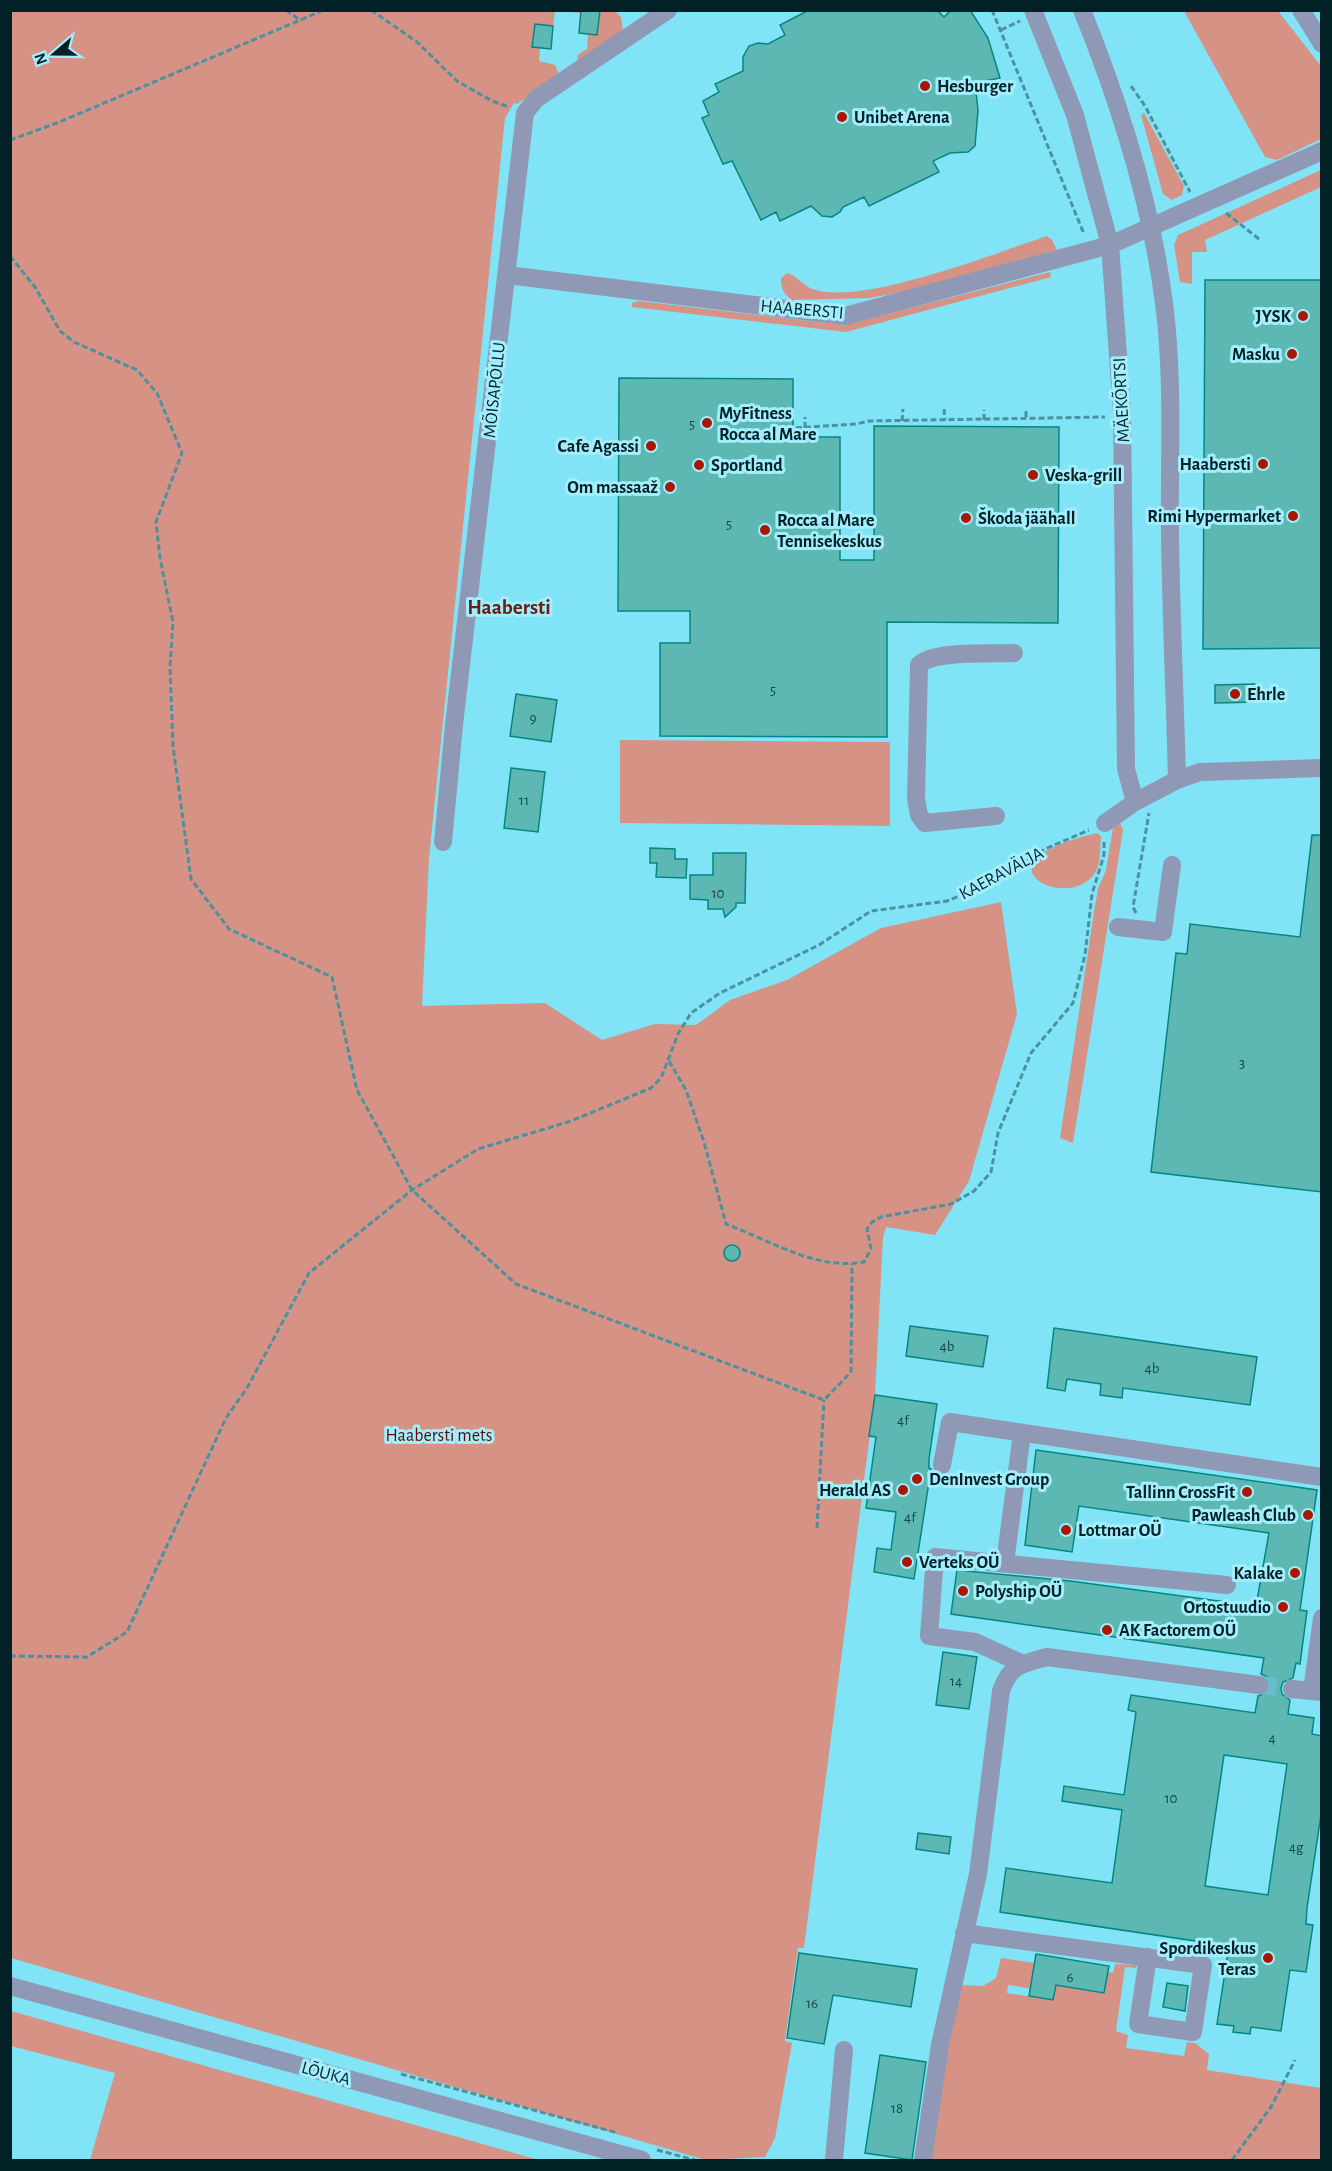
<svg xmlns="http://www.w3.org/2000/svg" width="1332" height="2171" font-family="'Alegreya Sans',sans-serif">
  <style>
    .green { fill: #d69285 }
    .building { fill: #5db8b3; stroke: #038783; stroke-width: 1.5; fill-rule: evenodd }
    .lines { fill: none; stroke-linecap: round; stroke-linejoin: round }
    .minor-tunnel { stroke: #67bdcc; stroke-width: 18; stroke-dasharray: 18 9; stroke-linecap: butt }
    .path { stroke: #4b929e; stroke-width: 3; stroke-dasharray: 6 3; stroke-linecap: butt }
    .minor { stroke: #8f98b5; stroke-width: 18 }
    .poi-dot { fill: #a81704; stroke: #a2eefd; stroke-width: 2 }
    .labels { text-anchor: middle; stroke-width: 6; stroke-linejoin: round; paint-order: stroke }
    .number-label { font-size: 15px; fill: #184749 }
    .poi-label { font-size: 18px; font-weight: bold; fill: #012126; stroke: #a2eefd; text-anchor: start }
    .street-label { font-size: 18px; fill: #012126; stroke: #a2eefd }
    .park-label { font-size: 18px; fill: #5e0902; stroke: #a2eefd }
    .quarter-label { font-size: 21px; font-weight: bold; fill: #642117; stroke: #a2eefd }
  </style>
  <rect width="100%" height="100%" fill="#81e4f6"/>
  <path class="green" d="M10,11H581V13L555,11L553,26L535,24L532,46L540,48L539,61L555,65L559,75L517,104L514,103L505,118L429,858L422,1006L545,1003L602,1040L655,1024L696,1025L730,1000L787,980L881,928L1001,902L1017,1014L969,1181L935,1235L886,1227L883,1237L875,1395L804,1948H798L785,2041L792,2043L775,2138L765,2157L706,2160L11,1958Z
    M600,11H615L621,17L623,30L578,61L577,55L587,49L588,34H597Z
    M1184,11H1278L1321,66V139L1277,160L1265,157Z
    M1144,113L1184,186L1182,195L1172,200L1163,194L1141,115Z
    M1321,170V187L1205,240L1207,252H1192V284L1180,282L1174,245L1178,235Z
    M1047,236L1052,240L1057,250L908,291L869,298L792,300C783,293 781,289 781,278L787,273C797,276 802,284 810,288C855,309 998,252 1047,236Z
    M1050,272L1051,277L846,332L632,307V303L639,301L844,325Z
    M620,740L890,742V826L620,823Z
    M1120,823L1123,830L1073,1143L1060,1138L1094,912L1098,889L1106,870L1113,828Z
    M1097,833L1101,836C1100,848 1101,863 1095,873C1075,904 1013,882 1037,858C1052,844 1078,838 1097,833Z
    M1001,1958L1035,1963L1047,1991L1008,1985L1007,1993L1053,2000L1056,1985L1104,1993L1108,1972L1113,1973L1115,1964L1137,1965L1136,1968L1125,1967L1116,2031L1128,2035L1126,2048L1184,2056L1187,2042L1195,2043L1209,2054L1207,2070L1321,2088V2160H929L957,1985L983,1986L996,1978Z
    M10,2011H11L539,2160H90L115,2073L11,2046Z"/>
  <path class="building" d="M581,10H600L597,35L579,33Z
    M809,10H937L944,17L951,10H970L988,38L1000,78L975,83L978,110L975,146L968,152L950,153L933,161L939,172L869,206L864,197L843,207L840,212L832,217L822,216L811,206L780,221L776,212L761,220L732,161L723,164L702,118L709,115L703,101L719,92L715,84L743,71V57L749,46L758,43L768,44L785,35L780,25Z
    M535,24L553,26L551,49L532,47Z
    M1205,280H1322V648L1203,649Z
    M619,378L793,379V437H840V560H874V426L1059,427L1058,623L887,622V737L660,736V643H690V611H618Z
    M1255,684L1256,702L1215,703V685Z
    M516,694L557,700L551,742L510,736Z
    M511,768L545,772L538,832L504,828Z
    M1312,835H1322V1192L1151,1172L1176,953L1187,954L1190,924L1300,937Z
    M650,848L675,849V859H687L686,878L656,877L657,863H650Z
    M713,853H746L745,903H736V907L725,917L723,909H708V900L690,899V875H713Z
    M724 1253a8 8 0 1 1 16 0a8 8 0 1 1-16 0Z
    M910,1326L988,1336L983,1367L906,1356Z
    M1054,1328L1257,1357L1250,1405L1123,1388L1122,1398L1100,1395L1101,1384L1067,1379L1065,1391L1047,1388Z
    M875,1395L937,1404L929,1459V1468L931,1469L914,1579L874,1572L877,1548L891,1550L896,1512L866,1508L876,1437L869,1436Z
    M1036,1450L1317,1490L1300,1610L1307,1611L1300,1664L1296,1663L1293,1678L1283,1682L1281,1688L1282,1694L1290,1700L1288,1714L1314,1718L1312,1734L1322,1736V1808L1307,1908L1306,1924L1313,1925L1306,1972L1290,1970L1281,2031L1251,2027L1250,2034L1233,2032L1234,2026L1217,2024L1229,1946L1000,1912L1006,1868L1112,1883L1122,1810L1062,1801L1064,1786L1124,1795L1136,1712L1128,1710L1131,1695L1255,1713L1258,1696L1268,1692L1270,1686L1266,1676L1261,1674L1264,1658L951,1614L957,1570L1070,1581L1256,1606L1269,1533L1079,1506L1072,1552L1025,1545ZM1224,1755L1287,1764L1268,1895L1205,1886Z
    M943,1652L977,1657L969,1709L936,1705Z
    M918,1833L951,1837L949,1854L916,1849Z
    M799,1953L917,1969L911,2007L833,1995L824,2044L787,2038Z
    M1036,1954L1109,1966L1104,1993L1056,1985L1053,2000L1029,1996Z
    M1167,1983L1188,1986L1185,2011L1163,2007Z
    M880,2055L926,2062L912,2160L865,2153Z"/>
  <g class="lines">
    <path class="minor-tunnel" d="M1259,1685L1292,1689"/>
    <path class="path" d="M286,10L301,21
      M371,10L417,42L457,81L492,101L509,107
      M992,10L1084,234
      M1001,30L1020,21
      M1131,86L1145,106L1190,192
      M10,140L57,123L324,10
      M1226,213L1259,239
      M10,256L35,287L60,331L74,342L137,370L157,393L182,453L156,522L160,558L173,622L170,667L173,746L191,879L229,929L332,977L357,1090L412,1190L516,1284L824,1400L851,1372L852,1264
      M944,409L945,420
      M1026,411V420
      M984,420V410
      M902,421L903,409
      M805,428V417
      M778,429L856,424L869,421L1105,417
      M1136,913L1133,907L1149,813
      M669,1061L686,1090L704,1142L726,1224C769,1240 817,1271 864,1262L871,1249L867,1229L872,1222L881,1217L951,1204L974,1191L991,1172L998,1133L1031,1053L1073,1003L1085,955L1092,894L1104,855V839
      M817,1528L824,1400
      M10,1656L87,1657L127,1632L226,1418L247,1388L309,1273L412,1190L478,1149L571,1121L651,1088L661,1078L678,1034L691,1013L720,993L819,945L871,911L947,901L982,887L1045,849L1089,830
      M401,2074L618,2133
      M657,2150L695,2160
      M1232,2160L1271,2107L1295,2060"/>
    <path class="minor" d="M1033,10L1075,115L1110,245L1122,412L1126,769L1135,802
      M1082,10C1120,104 1151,202 1164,303C1174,380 1169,458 1170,534C1171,616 1175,698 1177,780
      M1301,10L1322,44
      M507,275L845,316L1110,245L1322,151
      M996,816L925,823L919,815L916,799L919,665C932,650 993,654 1014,653
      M1105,823L1135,802L1177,780L1200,772L1322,768
      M443,842L454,725L525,113L536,99L668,10
      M1118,927L1163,932L1172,865
      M942,1465L950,1422L1322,1477
      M1005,1563L1022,1433
      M1023,1664L975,1642L929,1636L935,1557L1227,1585
      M1292,1689L1322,1692
      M1312,1691L1322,1618
      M964,1933L1203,1965L1193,2032L1138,2024L1148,1957
      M10,1986L642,2160
      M834,2160L844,2050
      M923,2160L940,2045L978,1874L1001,1691C1010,1665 1021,1664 1047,1657L1259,1685"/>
  </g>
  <g class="poi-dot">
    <circle cx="925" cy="86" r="6"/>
    <circle cx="842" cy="117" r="6"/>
    <circle cx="1303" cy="316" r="6"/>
    <circle cx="1292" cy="354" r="6"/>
    <circle cx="707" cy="423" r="6"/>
    <circle cx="651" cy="446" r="6"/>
    <circle cx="1263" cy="464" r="6"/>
    <circle cx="699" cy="465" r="6"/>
    <circle cx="1033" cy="475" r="6"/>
    <circle cx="670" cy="487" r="6"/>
    <circle cx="1293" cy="516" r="6"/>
    <circle cx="966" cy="518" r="6"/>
    <circle cx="765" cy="530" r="6"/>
    <circle cx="1235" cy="694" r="6"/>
    <circle cx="917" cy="1479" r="6"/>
    <circle cx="903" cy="1490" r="6"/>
    <circle cx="1247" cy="1492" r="6"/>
    <circle cx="1308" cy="1515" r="6"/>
    <circle cx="1066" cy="1530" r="6"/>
    <circle cx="907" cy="1562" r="6"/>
    <circle cx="1295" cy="1573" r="6"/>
    <circle cx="963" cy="1591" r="6"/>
    <circle cx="1283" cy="1607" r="6"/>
    <circle cx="1107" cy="1630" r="6"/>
    <circle cx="1268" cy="1958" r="6"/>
  </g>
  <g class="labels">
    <g class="number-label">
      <text x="692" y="429">5</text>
      <text x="729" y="529">5</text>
      <text x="773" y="695">5</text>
      <text x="533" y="723">9</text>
      <text x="524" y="805">11</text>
      <text x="718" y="898">10</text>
      <text x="1242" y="1068">3</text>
      <text x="947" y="1351">4b</text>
      <text x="1152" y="1373">4b</text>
      <text x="903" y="1425">4f</text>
      <text x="910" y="1522">4f</text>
      <text x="956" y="1686">14</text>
      <text x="1272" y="1743">4</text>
      <text x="1171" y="1803">10</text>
      <text x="1296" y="1852">4g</text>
      <text x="1070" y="1982">6</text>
      <text x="812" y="2008">16</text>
      <text x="897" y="2113">18</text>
    </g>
    <g class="poi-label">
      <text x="937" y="92">Hesburger</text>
      <text x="854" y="123">Unibet Arena</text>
      <text x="1291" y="322" text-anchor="end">JYSK</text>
      <text x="1280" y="360" text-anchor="end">Masku</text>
      <text x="719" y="419">MyFitness<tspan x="719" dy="21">Rocca al Mare</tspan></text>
      <text x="639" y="452" text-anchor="end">Cafe Agassi</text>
      <text x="1251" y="470" text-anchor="end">Haabersti</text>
      <text x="711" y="471">Sportland</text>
      <text x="1045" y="481">Veska-grill</text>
      <text x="658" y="493" text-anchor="end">Om massaaž</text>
      <text x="1281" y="522" text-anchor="end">Rimi Hypermarket</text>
      <text x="978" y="524">Škoda jäähall</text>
      <text x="777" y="526">Rocca al Mare<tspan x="777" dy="21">Tennisekeskus</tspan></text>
      <text x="1247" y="700">Ehrle</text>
      <text x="929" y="1485">DenInvest Group</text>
      <text x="891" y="1496" text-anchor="end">Herald AS</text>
      <text x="1235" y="1498" text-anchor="end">Tallinn CrossFit</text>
      <text x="1296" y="1521" text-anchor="end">Pawleash Club</text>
      <text x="1078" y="1536">Lottmar OÜ</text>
      <text x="919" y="1568">Verteks OÜ</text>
      <text x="1283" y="1579" text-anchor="end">Kalake</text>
      <text x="975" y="1597">Polyship OÜ</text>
      <text x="1271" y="1613" text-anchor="end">Ortostuudio</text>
      <text x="1119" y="1636">AK Factorem OÜ</text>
      <text x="1256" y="1954" text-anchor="end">Spordikeskus<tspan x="1256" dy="21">Teras</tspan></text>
    </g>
    <g class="street-label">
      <text transform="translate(802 309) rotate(5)" y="6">HAABERSTI</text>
      <text transform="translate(494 390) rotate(-84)" y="6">MÕISAPÕLLU</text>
      <text transform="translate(1121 400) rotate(-93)" y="6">MÄEKÕRTSI</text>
      <text transform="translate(1001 873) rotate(-28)" y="6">KAERAVÄLJA</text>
      <text transform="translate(326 2073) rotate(15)" y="6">LÕUKA</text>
    </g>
    <g class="park-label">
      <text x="439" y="1441">Haabersti mets</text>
    </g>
    <g class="quarter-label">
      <text x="509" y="614">Haabersti</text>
    </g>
  </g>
  <rect width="1332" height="2171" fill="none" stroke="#012126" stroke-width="24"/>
  <g transform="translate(54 54) rotate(250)" stroke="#a2eefd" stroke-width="4.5" paint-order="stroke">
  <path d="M0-4.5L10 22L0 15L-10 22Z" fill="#012126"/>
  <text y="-9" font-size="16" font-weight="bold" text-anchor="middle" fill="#012126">N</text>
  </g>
</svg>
